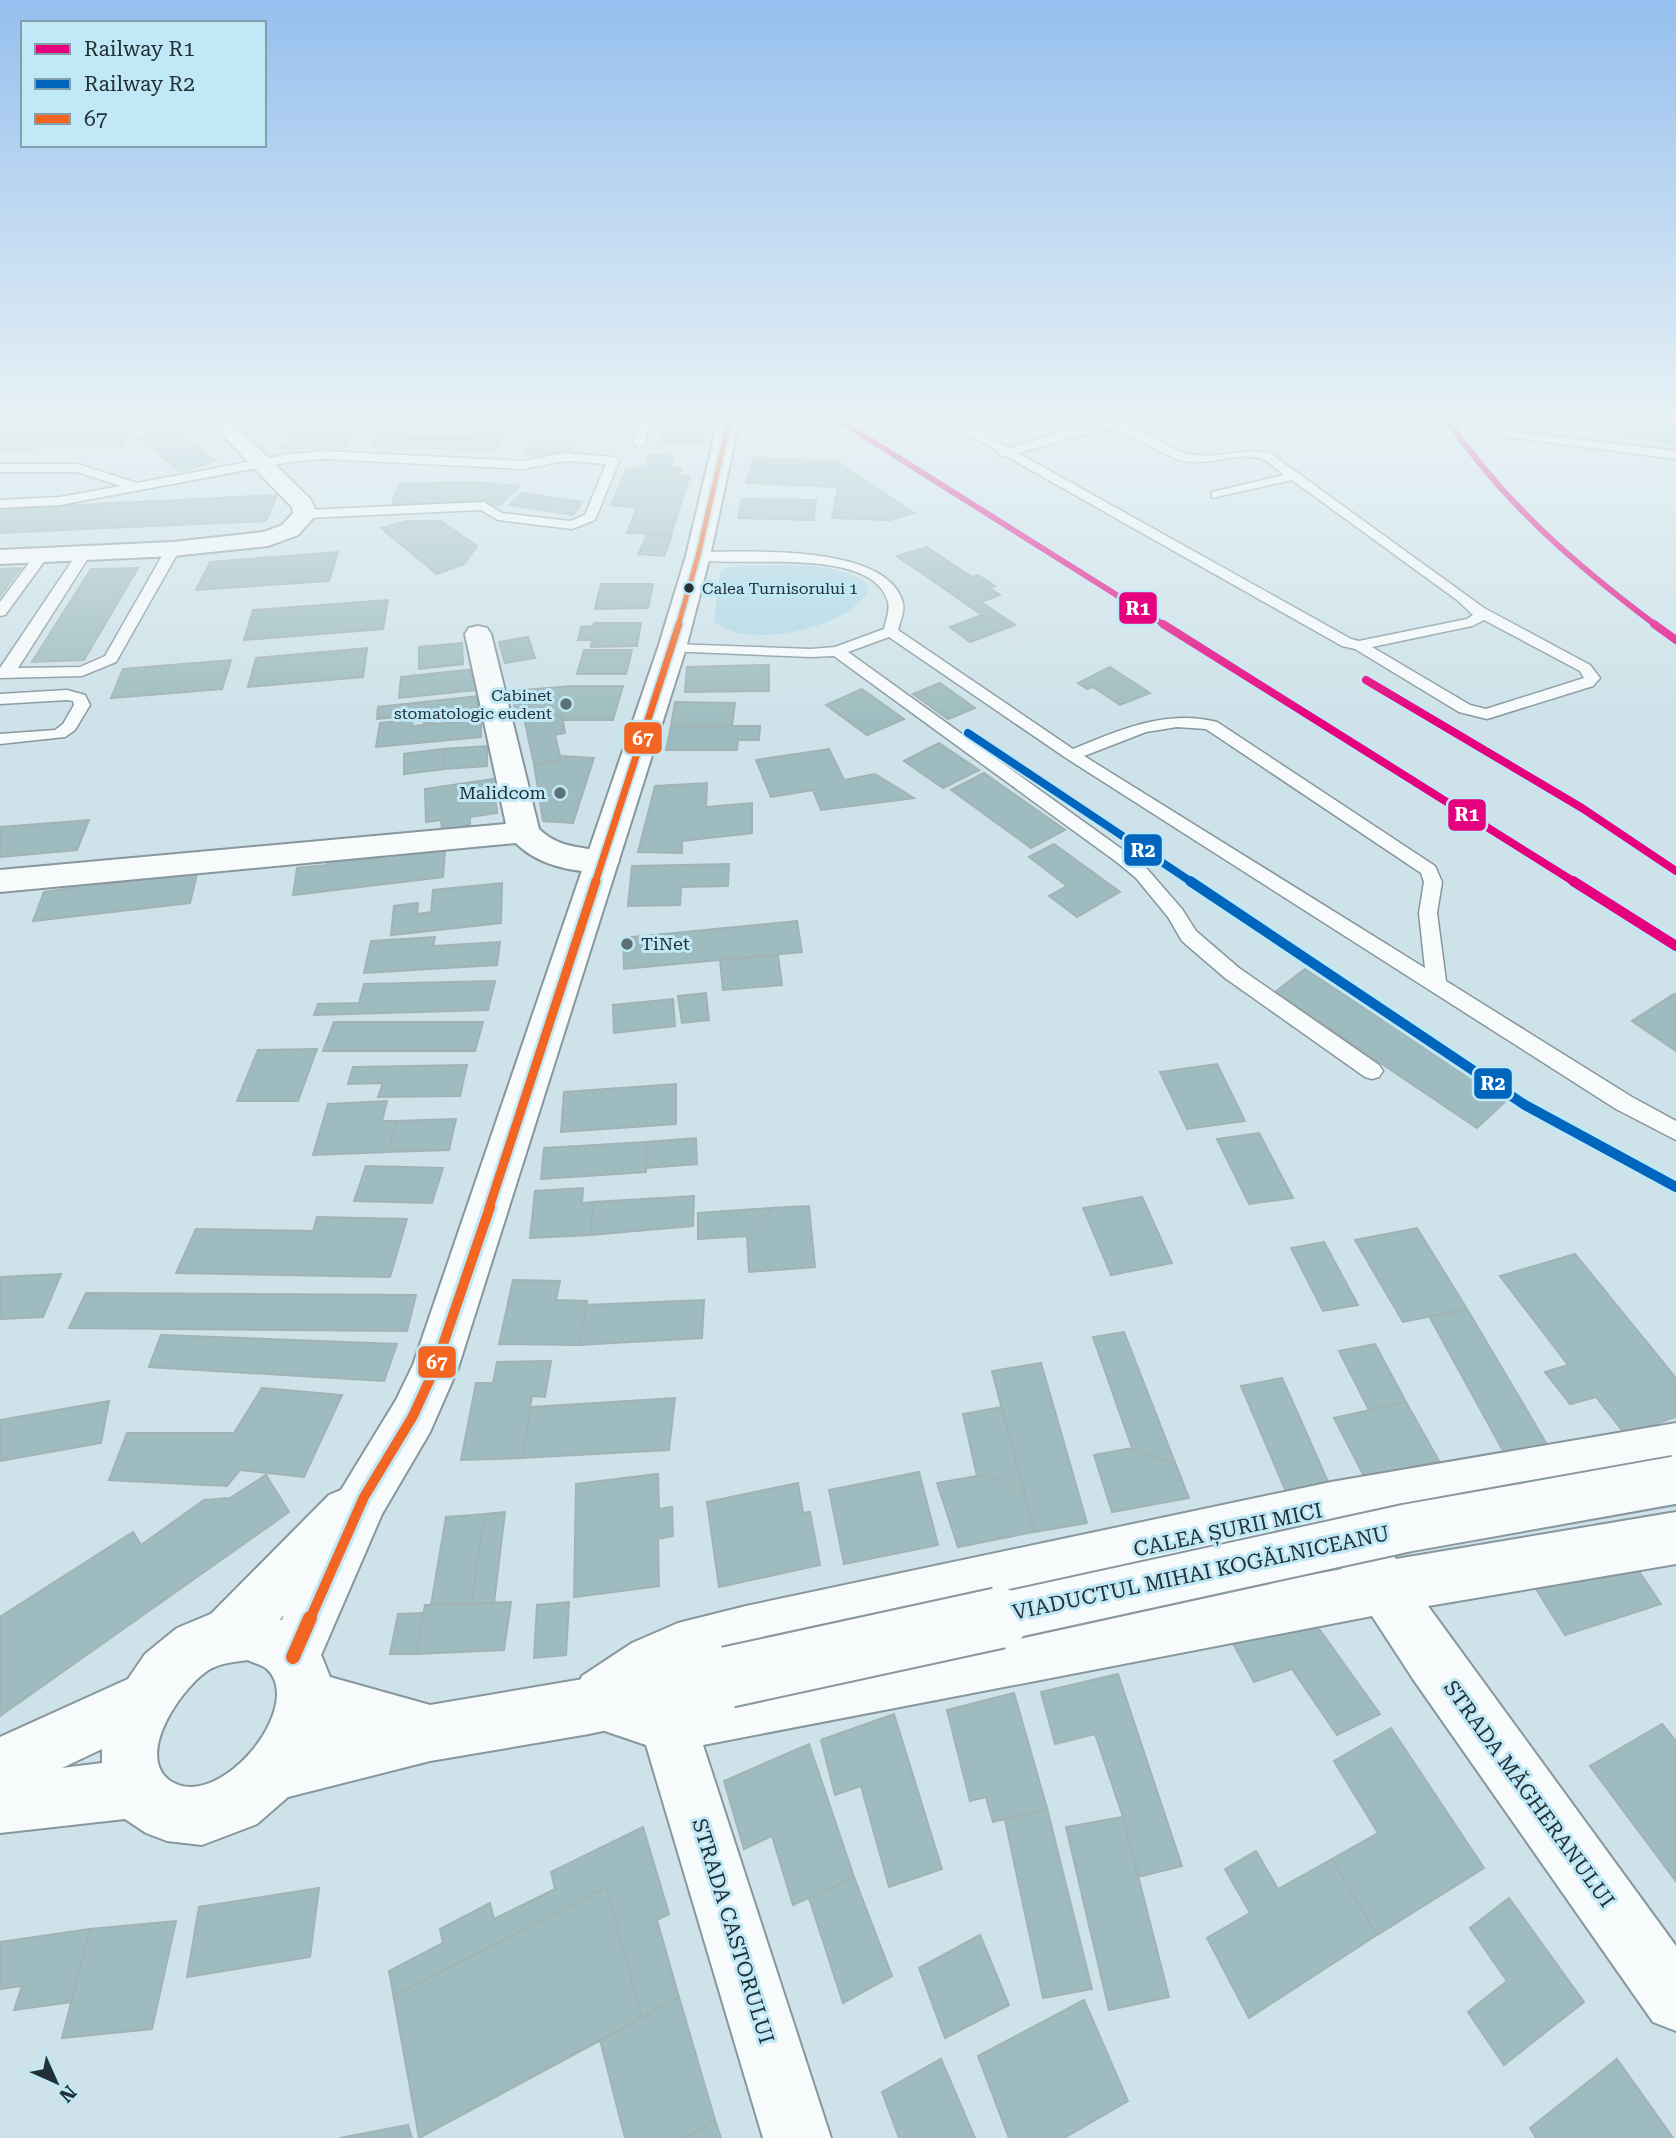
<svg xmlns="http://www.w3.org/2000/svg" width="1676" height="2138" font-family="'Roboto Serif',serif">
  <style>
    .green { fill: #add6e4 }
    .building { fill: #9ebcbf; stroke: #a1b3b6; stroke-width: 2 }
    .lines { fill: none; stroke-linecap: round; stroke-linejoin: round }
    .service-casing { stroke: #87979c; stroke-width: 3 }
    .minor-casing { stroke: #87979c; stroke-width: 4 }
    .tertiary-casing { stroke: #87979c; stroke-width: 4 }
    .secondary-casing { stroke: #87979c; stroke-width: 4 }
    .service { fill: #f8fbfc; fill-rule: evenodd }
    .minor { fill: #f8fbfc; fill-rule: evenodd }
    .tertiary { fill: #f8fbfc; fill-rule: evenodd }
    .secondary { fill: #f8fbfc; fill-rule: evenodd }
    .secondary-bridge-far1-casing { stroke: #87979c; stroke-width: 51; stroke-linecap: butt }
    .secondary-bridge-casing { stroke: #87979c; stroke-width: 64; stroke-linecap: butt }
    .secondary-bridge-far1 { stroke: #f8fbfc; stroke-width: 47 }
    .secondary-bridge { stroke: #f8fbfc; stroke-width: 60 }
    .bus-1-far4-casing { stroke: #c0e8f6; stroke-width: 9 }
    .bus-1-far3-casing { stroke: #c0e8f6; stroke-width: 11 }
    .bus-1-far2-casing { stroke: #c0e8f6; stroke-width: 14 }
    .bus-1-far1-casing { stroke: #c0e8f6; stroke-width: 16 }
    .bus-1-casing { stroke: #c0e8f6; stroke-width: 19 }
    .bus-1-far4 { stroke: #f26522; stroke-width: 5 }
    .bus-1-far3 { stroke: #f26522; stroke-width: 7 }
    .bus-1-far2 { stroke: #f26522; stroke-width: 9 }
    .bus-1-far1 { stroke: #f26522; stroke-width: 10 }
    .bus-1 { stroke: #f26522; stroke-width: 14 }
    .rail-1-far2-casing { stroke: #c0e8f6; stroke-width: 10 }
    .rail-1-far1-casing { stroke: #c0e8f6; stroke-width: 12 }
    .rail-1-casing { stroke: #c0e8f6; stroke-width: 16 }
    .rail-2-far1-casing { stroke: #c0e8f6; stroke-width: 12 }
    .rail-2-casing { stroke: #c0e8f6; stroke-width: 16 }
    .rail-1-far2 { stroke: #e5007d; stroke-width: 6 }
    .rail-1-far1 { stroke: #e5007d; stroke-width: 8 }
    .rail-1 { stroke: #e5007d; stroke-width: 10 }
    .rail-2-far1 { stroke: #0065bd; stroke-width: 8 }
    .rail-2 { stroke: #0065bd; stroke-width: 10 }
    .bus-dot { fill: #223136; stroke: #c0e8f6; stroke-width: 2.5 }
    .poi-dot { fill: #5e6f75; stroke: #c0e8f6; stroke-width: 2.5 }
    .labels { text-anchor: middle; stroke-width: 6; stroke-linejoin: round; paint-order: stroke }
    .bus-label { font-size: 16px; fill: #223136; stroke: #c0e8f6; text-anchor: start }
    .far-poi-label { font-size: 16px; fill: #223136; stroke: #c0e8f6; text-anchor: end }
    .poi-label { font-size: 18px; fill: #223136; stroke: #c0e8f6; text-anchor: end }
    .near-street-label { font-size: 21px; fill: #223136; stroke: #c0e8f6 }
    .line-badge { stroke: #c0e8f6; stroke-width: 2.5 }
    .badge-label { font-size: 19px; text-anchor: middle; font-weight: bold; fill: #fff }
  </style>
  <rect width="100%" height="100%" fill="#cde2e9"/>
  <path class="green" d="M743,566C782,567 835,559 867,584L868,592C846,629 744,651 714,621L720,573L726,568Z"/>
  <path class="building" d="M140,421L121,446L0,449V424Z
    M387,421H413L405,435H479L484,421H508L498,449L372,447Z
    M665,421H709L703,442H659Z
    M983,421H1024L999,429Z
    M1526,421H1676V443L1526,423Z
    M299,423L360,424L344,448H280Z
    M173,428L216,461L180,472L138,437Z
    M533,441L576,442L569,455L526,453Z
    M649,455L673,456L670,468H682L680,475L648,474L636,508L611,505L626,470L645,466Z
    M754,458L837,461L914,513L890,520L832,518L838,487L746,483Z
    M649,475L690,476L671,534L627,533Z
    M472,482L519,486L500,505L458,502L392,504L399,484Z
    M522,493L582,502L573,515L509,505Z
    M277,495L266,521L63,530L79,505Z
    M742,499L816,500L814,520L738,518Z
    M79,505L63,530L0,533V509Z
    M407,521H441L477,546L464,564L437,574L381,528Z
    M647,535L672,536L664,556L638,554Z
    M927,547L972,577L978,575L995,586L990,588L1000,595L981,602L1015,625L970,642L950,627L982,615L897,556Z
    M338,552L329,581L196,590L210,562Z
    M21,568L0,596V569Z
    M138,568L84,660L32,662L91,569Z
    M601,584H653L648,608L595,609Z
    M388,600L383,629L244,640L253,610Z
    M594,623H641L637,646L591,647L592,640H578L581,627L593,626Z
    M528,637L535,658L505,663L499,642Z
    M462,643L463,664L419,669V647Z
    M367,648L363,677L248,687L256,658Z
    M584,650H632L626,674H577Z
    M231,660L222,689L111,698L123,669Z
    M769,665V691L685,692L687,667Z
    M1110,667L1150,693L1120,705L1093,687L1087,689L1078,683Z
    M475,669V690L399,698L401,677Z
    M940,683L975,708L948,719L913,694Z
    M572,686H623L613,720H564L563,716L517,718L511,691Z
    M862,689L904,719L867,735L826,705Z
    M478,696V717L424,723V715L377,719L378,707Z
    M675,702L735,703L732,726H671Z
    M562,716L565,733L555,735L561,760L534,764L524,718Z
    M413,720L412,726L481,720V737L376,747L380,723Z
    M671,726H760L759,740H738L737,750H666Z
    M939,743L979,770L943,788L904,761Z
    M487,746V766L444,769L443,749Z
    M443,749L444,769L404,774V754Z
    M829,749L844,780L875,774L914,798L821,810L813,790L771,797L756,760Z
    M560,756L594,758L573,823L543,821L534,764L561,760Z
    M984,773L1065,830L1031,848L951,790Z
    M493,779L497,813L470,817V825L442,830L441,820L426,822L425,789Z
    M707,783L706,807L752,803V833L682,841V853L638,852L655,786Z
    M89,820L77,850L0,857V827Z
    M1054,844L1120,892L1077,917L1049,896L1067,886L1029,857Z
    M410,845V855L445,851L443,877L293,895L297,868L327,865L329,855L356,853L355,861L384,857L385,848Z
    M729,864L728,886L681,887L680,905L628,906L632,866Z
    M165,872L163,877L197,874L190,903L33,921L44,892L73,888L76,878L103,875L100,885L133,881L135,875Z
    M502,883L501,923L391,935L394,906L418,903L417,914L431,912L433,890Z
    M797,921L802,952L624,969L623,938Z
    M435,937L433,946L500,942L497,965L364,973L371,941Z
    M778,955L782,985L723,990L720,960Z
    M1305,969L1506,1101L1477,1128L1275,992Z
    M495,981L488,1010L314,1015L318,1004L359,1003L364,984Z
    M706,993L709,1020L682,1023L678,996Z
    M1674,994L1676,995V1051L1632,1021Z
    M673,999L675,1026L614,1033L613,1005Z
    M334,1022H483L475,1051H323Z
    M317,1049L298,1101H237L258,1050Z
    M1217,1064L1245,1121L1187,1129L1160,1072Z
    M467,1065L460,1096L378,1097L383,1083L348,1084L353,1067Z
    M676,1084V1124L561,1132L564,1092Z
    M387,1101L382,1121H396L388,1152L313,1155L328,1104Z
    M456,1119L449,1150L388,1152L396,1121Z
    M1259,1133L1293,1198L1249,1204L1217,1139Z
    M696,1138L697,1164L646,1168V1142Z
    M646,1142V1172L541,1179L544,1148Z
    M366,1166L443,1168L432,1203L354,1201Z
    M583,1188L582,1203L593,1202L591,1235L530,1238L535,1191Z
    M694,1196L693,1226L591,1235L593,1202Z
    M1142,1197L1172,1263L1111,1275L1083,1208Z
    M809,1206L815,1267L749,1272L747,1236L772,1208Z
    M772,1208L747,1236L698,1239V1213Z
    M317,1217L407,1219L390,1277L176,1273L196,1229L313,1231Z
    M1417,1228L1467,1309L1403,1322L1355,1240Z
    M1324,1242L1358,1305L1323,1311L1291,1248Z
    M1575,1254L1676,1378V1417L1625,1434L1596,1397L1570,1404L1545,1372L1568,1365L1500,1276Z
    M61,1274L43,1317L0,1319V1277Z
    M513,1280L560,1281L556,1300L587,1301L579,1345L499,1344Z
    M86,1293L416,1295L407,1331L69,1328Z
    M704,1300L702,1338L579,1345L586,1305Z
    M1467,1309L1548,1446L1506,1456L1429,1316Z
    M1124,1332L1176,1465L1132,1448L1093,1337Z
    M161,1335L397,1344L384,1381L149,1367Z
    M1375,1344L1406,1402L1369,1410L1339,1351Z
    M551,1361L545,1397L532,1396L522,1458L461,1460L476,1383H493L497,1362Z
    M1041,1363L1087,1523L1034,1532L992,1371Z
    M1282,1378L1330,1486L1287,1494L1241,1386Z
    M262,1388L342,1395L304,1477L240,1470L227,1486L109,1480L127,1433H234Z
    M675,1398L669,1450L522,1458L531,1407Z
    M109,1401L101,1443L0,1461V1420Z
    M1406,1402L1439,1461L1365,1478L1334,1418Z
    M1002,1407L1025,1495L988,1474L977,1476L963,1414Z
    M1132,1448L1176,1465L1189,1498L1112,1512L1094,1455Z
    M919,1472L938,1545L844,1564L829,1490Z
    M658,1474L659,1509L672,1507L673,1536L658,1539L659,1586L574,1597L576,1484Z
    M988,1474L1025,1495L1034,1532L958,1547L937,1483Z
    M266,1475L289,1512L0,1716V1617L133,1532L141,1545L204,1500L230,1498Z
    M798,1483L803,1513L810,1512L820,1565L719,1587L707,1502Z
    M505,1512L494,1603L471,1604L485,1514Z
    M485,1514L471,1604L431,1605L446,1517Z
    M1630,1558L1661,1604L1565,1635L1536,1589Z
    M511,1602L504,1650L416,1654L425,1605Z
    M569,1602L566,1655L534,1658L537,1605Z
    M424,1613L416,1654H390L398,1614Z
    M1312,1619L1380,1714L1337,1735L1292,1669L1254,1682L1230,1638Z
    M1118,1674L1182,1866L1138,1877L1123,1817L1095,1734L1055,1744L1041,1692Z
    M1014,1693L1047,1808L993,1822L986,1797L970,1801L947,1710Z
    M894,1714L942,1869L889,1887L861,1786L835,1795L821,1740Z
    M1662,1724L1676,1741L1675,1880L1590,1766Z
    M1391,1728L1484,1868L1377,1935L1332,1859L1378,1833L1334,1761Z
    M809,1744L854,1877L793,1905L772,1836L744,1849L724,1781Z
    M1047,1808L1092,1989L1043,1998L1005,1820Z
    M1123,1817L1169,1997L1109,2010L1066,1827Z
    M643,1827L669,1914L657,1920L679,1997L419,2138L389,1971L443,1943L440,1929L490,1903L494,1919L555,1889L551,1872Z
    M1256,1851L1278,1889L1332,1859L1377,1935L1249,2018L1207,1938L1250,1913L1225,1869Z
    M854,1877L892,1976L843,2003L809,1898Z
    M606,1887L642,2018L419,2138L394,1996Z
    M319,1888L310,1957L187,1977L199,1907Z
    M1509,1898L1584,2002L1504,2065L1468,2012L1507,1981L1470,1928Z
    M176,1921L152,2029L62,2038L90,1929Z
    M90,1929L71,2002L14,2010L22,1986L0,1989V1942Z
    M980,1935L1009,2005L945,2038L919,1968Z
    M679,1997L715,2120L685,2138H625L600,2040Z
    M1084,2000L1128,2101L1064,2138H1009L978,2056Z
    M941,2059L975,2138H899L882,2092Z
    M1617,2059L1673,2138H1536L1530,2128Z
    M715,2120L721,2138H685Z
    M408,2125L412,2138H340Z"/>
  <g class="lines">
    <g class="service-casing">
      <path id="service" d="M637,421H649L645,444L639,448L633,444Z
        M946,421H961L1009,448C1043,439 1097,416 1131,426C1153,433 1171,453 1195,455C1220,458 1244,447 1270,453L1484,608L1590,665L1600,678L1593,686L1487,719L1459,712L1355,649L1342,646L1006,456H1000L999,452ZM1104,429C1134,430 1152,451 1180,460C1207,468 1239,450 1262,459C1270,462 1277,470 1284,475L1212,492V498L1292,480L1457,600L1473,615L1467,619L1359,641L1351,639L1018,453ZM1484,620L1580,671L1584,678L1486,709L1470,705L1372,647L1472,626Z
        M1485,421H1497L1502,428L1517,432L1676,451V459L1516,438L1494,432Z
        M323,451L523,461L566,453L613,457L619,461L595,520L572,529L498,520L481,510L305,518L299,514L305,510L484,502L502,513L570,521L585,515L606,464L566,461L523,469L323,459L290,462L60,505L0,508V500L60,497L121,486L77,472H0V464H78L137,483L290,454Z
        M173,545L180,549L116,662L82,676L0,678V668L80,549L85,548L92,552L18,668L80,667L105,656L166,549Z
        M42,551L49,555L5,615L0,616V602L37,552Z
        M698,552C746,552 888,543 903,603C905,611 900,622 898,630L1073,749C1119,730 1166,709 1217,722L1435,866L1442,882L1437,913L1446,981L1632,1097L1676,1121V1140L1616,1109L1066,758L889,637L848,652L1130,855L1148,870L1182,909L1196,931L1239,968L1379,1065L1383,1071L1379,1077L1372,1079L1365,1077L1225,978L1182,941L1168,917L1136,878L1118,863L834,656L811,657L667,651L665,648L672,644L811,649L835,647L884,629C886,621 890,610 888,602C873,544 737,569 693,559V553ZM1177,727L1206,729L1421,873L1424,882L1419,913L1425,968L1084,756L1146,732Z
        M67,690L85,695L90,705L75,730L65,737L0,744V734L55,730L63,724L74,705L73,701L67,700L0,704V694Z"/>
    </g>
    <g class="minor-casing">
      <path id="minor" d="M209,421H231L311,500L317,514L298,535L268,546L173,556L0,564V550L173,542L264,532L282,525L293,513L292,507Z
        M478,626L487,628L491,634L539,829C561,851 588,846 615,854L619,861L615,868C584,877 538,866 516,843L0,892V870L506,824L465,634L469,628Z
        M1676,1423V1469L1373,1524L1396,1559L1676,1512V1564L1428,1606L1676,1946V2031L1653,2022L1413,1679L1372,1616L703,1745L831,2138H763L646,1745L584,1724L574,1696L582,1676L632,1643L678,1623L746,1606L1331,1482ZM1320,1534L1342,1569L668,1696L655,1692L682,1676L746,1660Z"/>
    </g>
    <g class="tertiary-casing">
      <path id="tertiary" d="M718,421H739L710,556L686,648L458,1368L430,1432L382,1514L312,1676L293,1684L274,1676L266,1657L284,1615L248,1653L229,1661L210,1653L202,1634L210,1615L329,1495L341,1490L396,1400L413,1365L658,648L686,556Z"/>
    </g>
    <g class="secondary-casing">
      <path id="secondary" d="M249,1606L305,1630L322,1657L330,1677L430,1705L589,1678L728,1650L747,1658L755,1677L747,1696L728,1704L589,1734L430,1761L288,1797L257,1824L202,1845L167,1841L146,1833L125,1819L0,1833V1737L128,1679L145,1654L177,1628L213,1613ZM248,1660C253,1663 263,1665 267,1669C307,1707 217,1815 169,1780C135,1754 182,1688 207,1671C219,1663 234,1662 248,1660ZM102,1749V1763L62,1768Z"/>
    </g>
    <use href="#service" class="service"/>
    <use href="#minor" class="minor"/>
    <use href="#tertiary" class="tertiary"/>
    <use href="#secondary" class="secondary"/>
    <g class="secondary-bridge-far1-casing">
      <path id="secondary-bridge-far1" d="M991,1619L1407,1528L1676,1480"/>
    </g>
    <g class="secondary-bridge-casing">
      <path id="secondary-bridge" d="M728,1677L999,1618"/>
    </g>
    <use href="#secondary-bridge-far1" class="secondary-bridge-far1"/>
    <use href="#secondary-bridge" class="secondary-bridge"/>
    <g class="bus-1-far4-casing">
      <path id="bus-1-far4" d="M678,626L698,556L729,421"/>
    </g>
    <g class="bus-1-far3-casing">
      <path id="bus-1-far3" d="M595,883L679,624"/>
    </g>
    <g class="bus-1-far2-casing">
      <path id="bus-1-far2" d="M489,1208L596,881"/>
    </g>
    <g class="bus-1-far1-casing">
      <path id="bus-1-far1" d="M310,1619L364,1497L413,1416L435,1368L490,1207"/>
    </g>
    <g class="bus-1-casing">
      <path id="bus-1" d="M293,1657L310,1618"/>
    </g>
    <use href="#bus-1-far4" class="bus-1-far4"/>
    <use href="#bus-1-far3" class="bus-1-far3"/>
    <use href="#bus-1-far2" class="bus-1-far2"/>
    <use href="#bus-1-far1" class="bus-1-far1"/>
    <use href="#bus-1" class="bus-1"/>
    <g class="rail-1-far2-casing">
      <path id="rail-1-far2" d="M840,421L1166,626
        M1448,421C1505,504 1577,566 1657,626"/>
    </g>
    <g class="rail-1-far1-casing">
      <path id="rail-1-far1" d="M1163,624L1576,883
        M1654,624L1676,640
        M1366,680L1582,808L1676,871"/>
    </g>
    <g class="rail-1-casing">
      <path id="rail-1" d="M1573,881L1676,946"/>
    </g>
    <g class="rail-2-far1-casing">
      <path id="rail-2-far1" d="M968,733L1193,883"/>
    </g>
    <g class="rail-2-casing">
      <path id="rail-2" d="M1190,881L1525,1105L1676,1187"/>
    </g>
    <use href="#rail-1-far2" class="rail-1-far2"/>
    <use href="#rail-1-far1" class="rail-1-far1"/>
    <use href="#rail-1" class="rail-1"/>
    <use href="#rail-2-far1" class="rail-2-far1"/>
    <use href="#rail-2" class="rail-2"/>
  </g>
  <linearGradient id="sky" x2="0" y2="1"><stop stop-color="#95bfee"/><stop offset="0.58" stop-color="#e8f2f5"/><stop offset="1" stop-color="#e8f2f5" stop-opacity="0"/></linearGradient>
  <rect width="1676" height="721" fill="url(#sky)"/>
  <circle class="bus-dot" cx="689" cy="588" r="6"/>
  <g class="poi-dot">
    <circle cx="566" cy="704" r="7"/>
    <circle cx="560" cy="793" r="7"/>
    <circle cx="627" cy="944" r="7"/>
  </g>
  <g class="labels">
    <g class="bus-label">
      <text x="702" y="594">Calea Turnisorului 1</text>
    </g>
    <g class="far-poi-label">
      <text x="552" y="701">Cabinet<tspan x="552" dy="18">stomatologic eudent</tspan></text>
    </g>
    <g class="poi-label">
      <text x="546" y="799">Malidcom</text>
      <text x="641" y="950" text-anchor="start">TiNet</text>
    </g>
    <g class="near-street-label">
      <text transform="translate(1228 1530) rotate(-12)" y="7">CALEA ȘURII MICI</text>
      <text transform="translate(1201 1573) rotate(-12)" y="7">VIADUCTUL MIHAI KOGĂLNICEANU</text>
      <text transform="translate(1529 1794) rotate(54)" y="7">STRADA MĂGHERANULUI</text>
      <text transform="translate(733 1931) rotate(73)" y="7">STRADA CASTORULUI</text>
    </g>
  </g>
  <g class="line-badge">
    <rect x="1118" y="591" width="40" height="34" rx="7" fill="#e5007d"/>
    <rect x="623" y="721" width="40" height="34" rx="7" fill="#f26522"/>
    <rect x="1447" y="798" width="40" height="34" rx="7" fill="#e5007d"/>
    <rect x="1123" y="833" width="40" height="34" rx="7" fill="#0065bd"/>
    <rect x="1473" y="1067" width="40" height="33" rx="7" fill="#0065bd"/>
    <rect x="417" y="1345" width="40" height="34" rx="7" fill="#f26522"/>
  </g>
  <g class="badge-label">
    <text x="1138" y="615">R1</text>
    <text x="643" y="745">67</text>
    <text x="1467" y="821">R1</text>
    <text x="1143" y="857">R2</text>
    <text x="1493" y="1090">R2</text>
    <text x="437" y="1369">67</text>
  </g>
  <rect x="21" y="21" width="245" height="126" fill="#c0e8f6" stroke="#819fa9" stroke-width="2"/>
  <rect x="35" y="44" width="35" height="10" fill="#e5007d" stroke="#819fa9" stroke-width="2"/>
  <text x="84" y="56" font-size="21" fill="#223136">Railway R1</text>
  <rect x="35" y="79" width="35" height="10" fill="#0065bd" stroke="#819fa9" stroke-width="2"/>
  <text x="84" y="91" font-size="21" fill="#223136">Railway R2</text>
  <rect x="35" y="114" width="35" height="10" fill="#f26522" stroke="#819fa9" stroke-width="2"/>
  <text x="84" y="126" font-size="21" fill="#223136">67</text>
  <g transform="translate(56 2082) rotate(135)" stroke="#c0e8f6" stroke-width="5" paint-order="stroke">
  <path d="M0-5L12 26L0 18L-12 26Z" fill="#223136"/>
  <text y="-10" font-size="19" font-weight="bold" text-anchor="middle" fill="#223136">N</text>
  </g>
</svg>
